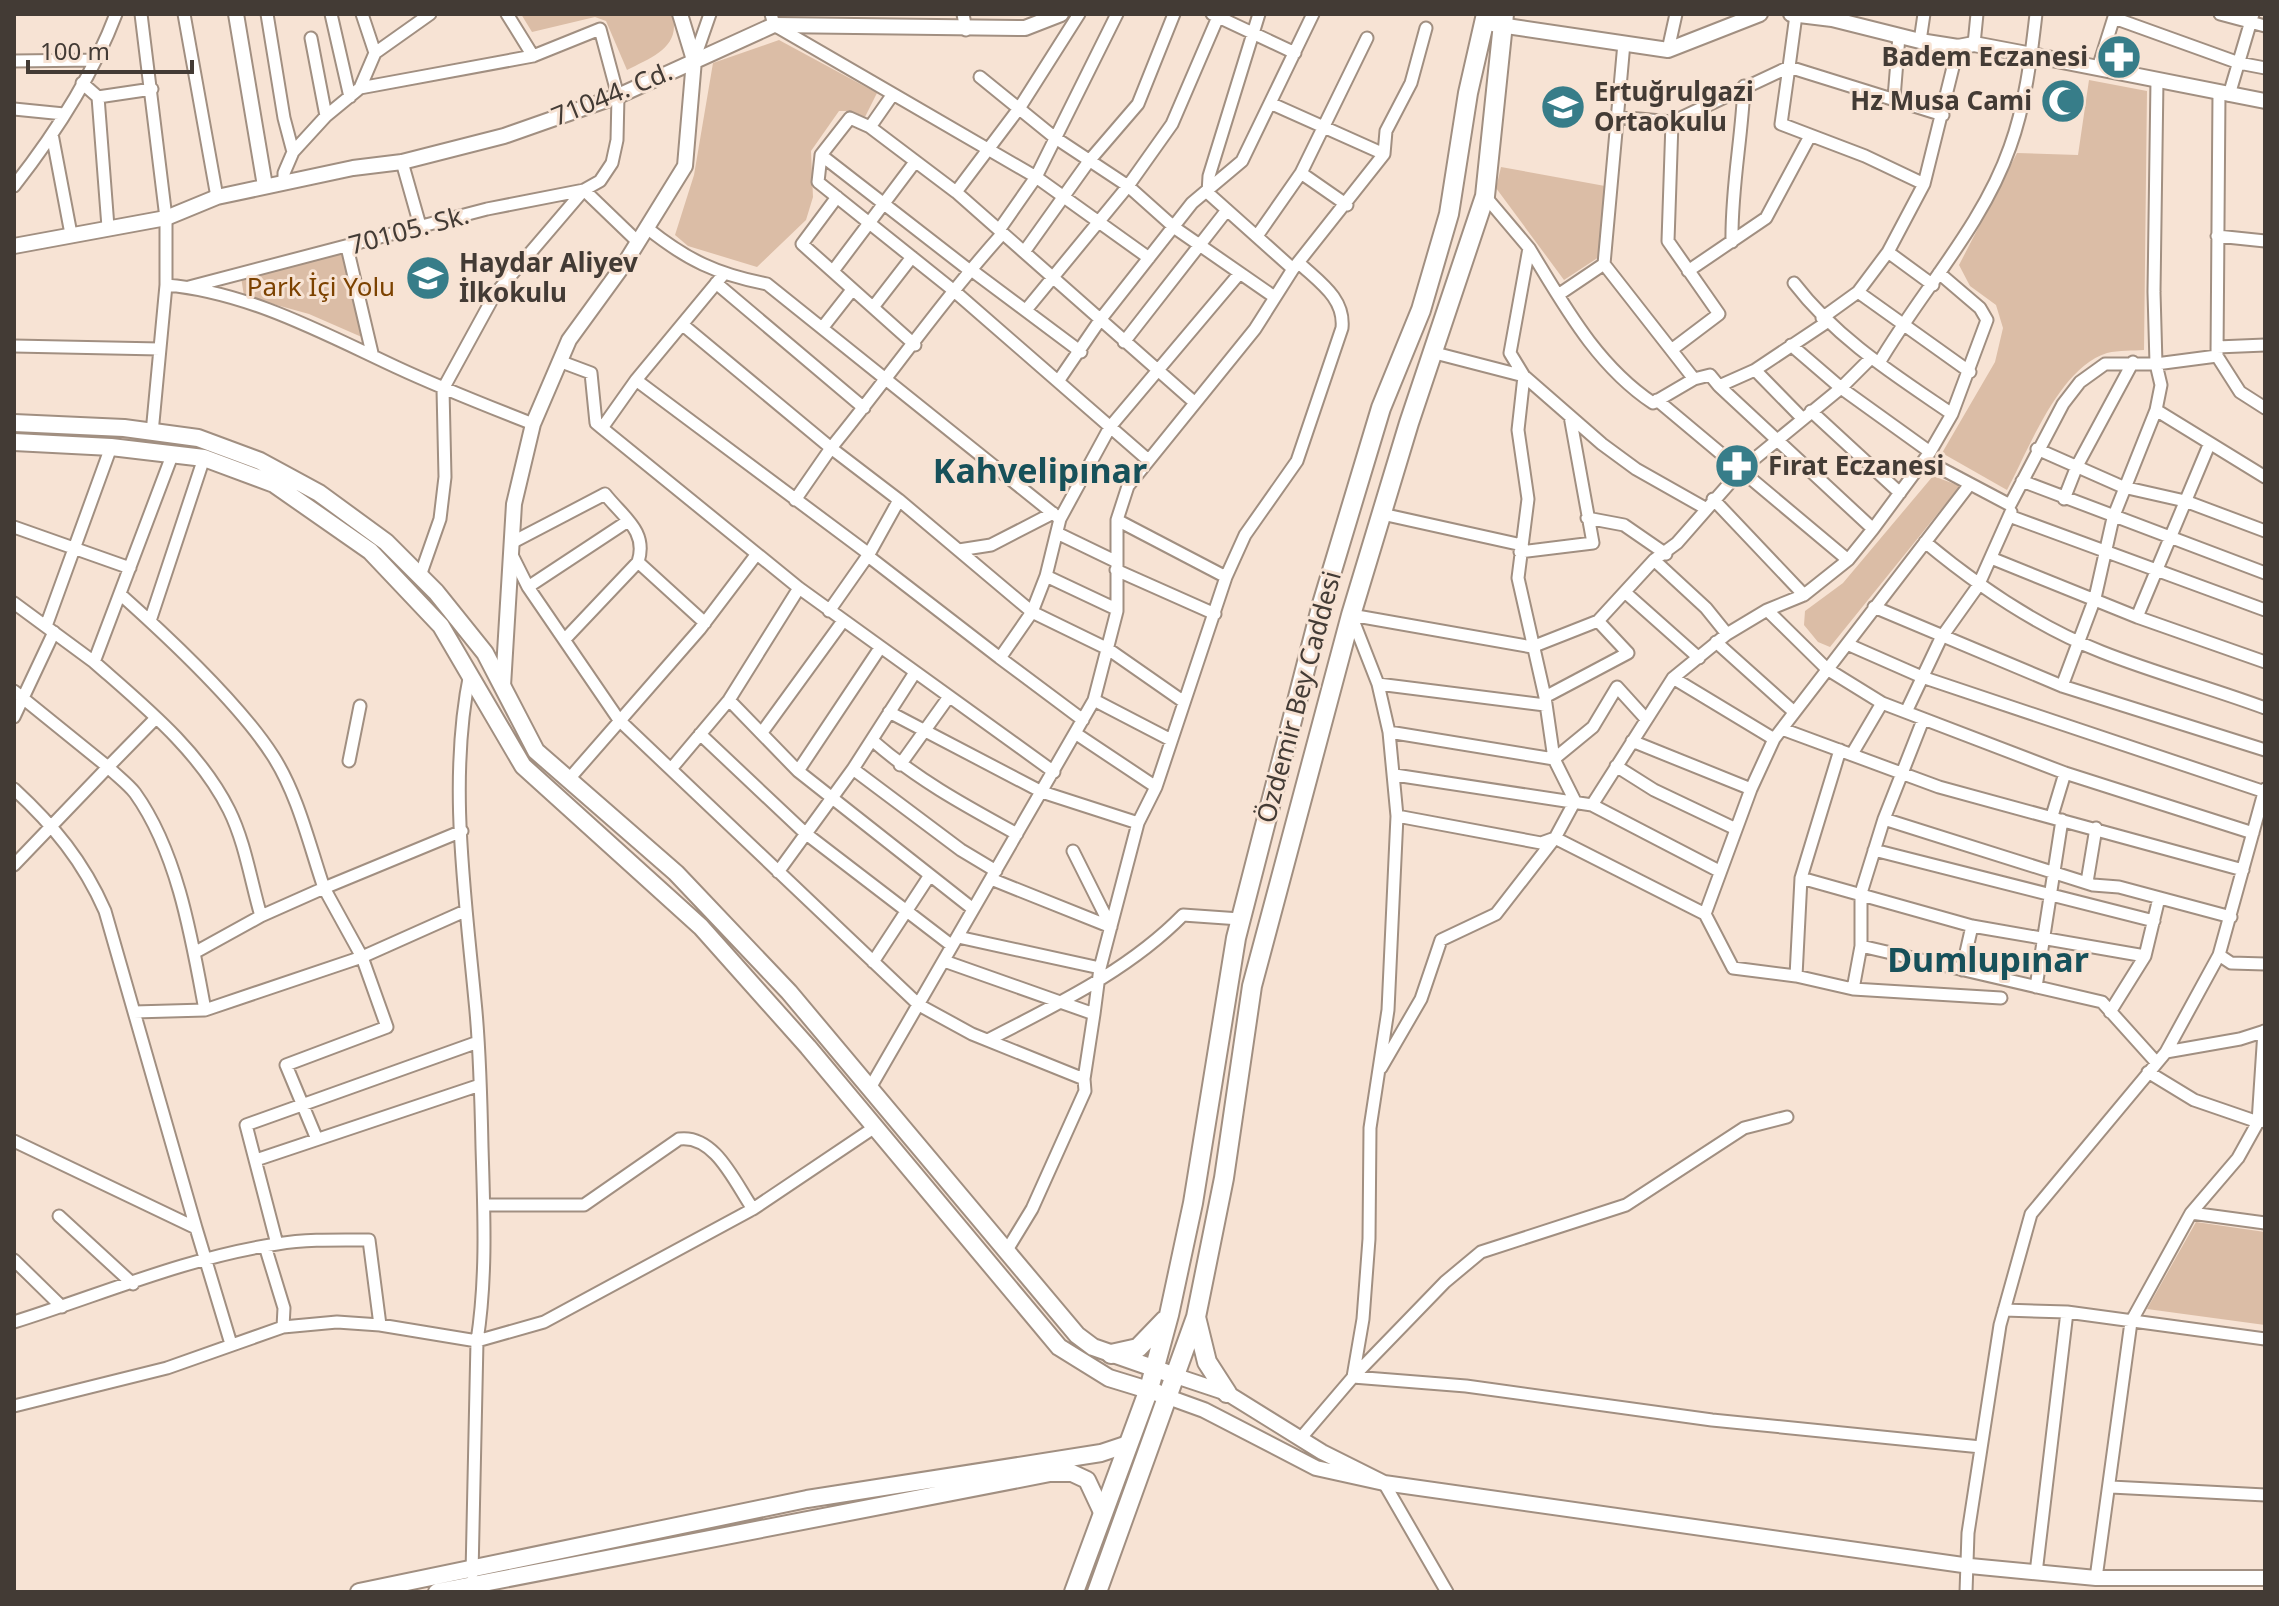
<svg xmlns="http://www.w3.org/2000/svg" width="2279" height="1606" font-family="'Noto Sans',sans-serif">
  <style>
    .green { fill: #dbbda6 }
    .lines { fill: none; stroke-linecap: round; stroke-linejoin: round }
    .minor-casing { stroke: #a18f81; stroke-width: 15 }
    .tertiary-casing { stroke: #a18f81; stroke-width: 18 }
    .secondary-casing { stroke: #a18f81; stroke-width: 20 }
    .primary-casing { stroke: #a18f81; stroke-width: 22 }
    .minor { stroke: #fff; stroke-width: 11 }
    .tertiary { stroke: #fff; stroke-width: 14 }
    .secondary { stroke: #fff; stroke-width: 16 }
    .primary { stroke: #fff; stroke-width: 18 }
    .labels { text-anchor: middle; stroke-width: 6; stroke-linejoin: round; paint-order: stroke }
    .poi-label { font-size: 26px; font-weight: bold; fill: #433b35; stroke: #f7e3d4; text-anchor: start }
    .street-label { font-size: 26px; fill: #433b35; stroke: #f7e3d4 }
    .park-label { font-size: 26px; fill: #7c4200; stroke: #f7e3d4 }
    .district-label { font-size: 34px; font-weight: bold; fill: #17515a; stroke: #f7e3d4 }
  </style>
  <rect width="100%" height="100%" fill="#f7e3d4"/>
  <path class="green" d="M521,14H672C682,47 652,57 627,70L606,21L595,17L532,32Z
    M779,40L877,93L865,117L851,111H839L811,151L813,197L806,220L757,267L688,246L675,235L694,175L713,63Z
    M2089,80L2147,91L2144,350C2133,351 2119,350 2107,353C2059,368 2029,449 2007,490L1942,453L1995,362L2003,328L1996,305L1970,286L1959,265L2017,153L2078,155Z
    M1501,167L1605,186L1599,257L1564,280L1496,188Z
    M342,250L364,338L309,314L244,296L241,277Z
    M1933,476L1960,486L1830,647L1818,642L1804,625L1805,611L1843,583Z
    M2196,1222L2265,1232V1325L2147,1309Z"/>
  <g class="lines">
    <g class="minor-casing">
      <path id="minor" d="M141,14L166,218V285L152,433
        M184,14L217,197
        M267,14L284,118L293,152
        M331,14L350,97
        M362,14L375,53
        M507,14L533,56
        M771,14L774,25L893,94L870,127L956,192L1194,402
        M963,14L966,30
        M1212,14L1295,53
        M1259,14L1209,176L1208,193L1293,269
        M2220,14L2265,26
        M2114,18L2239,63L2265,68
        M311,38L326,116
        M1920,41L1924,14
        M1624,43L1604,264L1694,379
        M1974,44L1977,14
        M1668,50L1676,14
        M694,60L710,14
        M14,61L95,60
        M2098,68L2115,14
        M980,77L1054,137L1128,186L1175,228L1273,296
        M82,83L98,97L152,89
        M2219,93L2217,356L2240,392L2265,408
        M893,94L1036,177L1149,258
        M2229,95L2253,14
        M98,97L108,227
        M1894,98L1899,36
        M1270,103L1384,154
        M14,109L64,114
        M1617,117L1672,122L1789,67L1796,15
        M1672,122L1668,241L1719,314L1674,348
        M870,127L850,118L821,155L818,182L953,290L1147,459
        M52,134L71,234
        M821,155L969,270
        M402,162L421,229
        M1301,173L1347,205
        M284,182V173L293,152L326,116L360,88L375,53L430,14
        M1924,184L1865,156L1781,124L1789,67L1943,115
        M14,186C54,135 93,75 116,14
        M584,190L638,242
        M956,192L1020,107L1079,14
        M1485,196L1529,248L1510,353L1524,376L1518,430L1528,499L1518,578L1545,697L1554,759L1575,801
        M837,197L802,244L915,345
        M647,228C687,260 716,274 767,284L1060,519
        M999,230L1036,177L1117,14
        M1257,236L1301,173L1367,38
        M2217,236L2265,241
        M1732,242C1731,188 1742,138 1744,86
        M347,247L372,353
        M1529,248C1564,305 1596,365 1653,403L1694,379L1710,375L1719,386L1755,370L1827,322
        M1024,252L1089,161L1138,104L1174,14
        M1888,252L1924,184L1958,47
        M970,269L1081,352
        M833,271L915,162
        M1688,271L1766,218L1810,136
        M723,275L636,380L869,554
        M716,283L864,408
        M1794,283C1837,339 1895,375 1952,414
        M166,285C248,292 323,333 396,367C441,388 487,406 533,424
        M189,287L487,209L584,190L600,181L612,163L617,140L618,96L600,29L533,56L360,88
        M1858,292L1970,372
        M1558,295L1604,264
        M874,306L912,257
        M1026,310L1128,186L1172,124L1218,17
        M1822,318L1858,292L1888,252L1933,285
        M683,325L831,448L795,500
        M823,327L852,290
        M1124,342L1227,210
        M1791,345L1841,388L1930,452
        M14,346L160,349
        M2217,347L2265,345
        M1435,353L1524,376L1602,444L1636,469L1705,508
        M559,361L591,373L596,423L602,428L799,588L1054,772
        M1879,363C1921,291 1982,227 2010,147C2025,106 2031,58 2036,14
        M1755,370L1802,418
        M1059,380L1100,320L1192,203L1242,161L1313,14
        M1719,386L1873,529
        M1657,400L1848,560
        M2156,410L2265,477
        M1811,411L1900,493
        M602,428L636,380
        M2037,449L2123,487L2185,501L2265,531
        M173,453L94,662C144,706 199,750 229,810C245,842 251,882 261,916L324,888L362,957L387,1027L286,1065L316,1137
        M1925,460L2010,505L2063,404L2080,382L2105,364H2156L2217,356
        M2022,481L2265,573
        M1713,499L1804,595
        M2064,499L2077,466L2133,362
        M899,500L1032,612L1108,649L1184,702
        M1382,514L1522,545
        M2012,517L2265,610
        M1587,518L1624,525L1666,554
        M1117,520L1226,577
        M14,527L130,568
        M1057,533L1115,561
        M513,542L605,494C623,517 648,531 638,562L566,638
        M1925,542C1979,587 2036,626 2102,652C2155,673 2211,688 2265,708
        M959,550L991,545L1053,513
        M1520,552L1593,543L1570,416
        M511,553L528,587L619,720L919,1005L972,1034L1084,1079L1085,1091L1032,1209L1007,1250
        M868,556L1000,658
        M1991,558L2137,617L2265,662
        M1654,560L1706,608L1727,634
        M638,562L705,623
        M1116,570L1215,614
        M420,576L440,519L445,477L443,389L495,294L583,191
        M1046,576L1116,609
        M528,587L628,521
        M120,594C167,636 239,703 273,756C298,795 309,844 324,888L462,831
        M1627,594L1699,658
        M14,603L94,662
        M1874,607L2062,686L2265,750
        M1767,610L1827,669L1882,703L2065,773L2253,833
        M829,611L869,554L899,500L831,448C889,377 941,302 1002,234
        M1351,615L1378,684L1389,732L1397,816L1388,1010L1370,1128L1369,1239L1363,1319L1353,1377L1466,1386L1712,1420L1981,1447
        M1351,615L1532,647L1598,621L1654,560L1677,543L1742,469L1841,388L1871,358
        M2137,617L2209,445
        M150,621L204,458
        M46,626L111,447
        M1716,642L1793,711
        M1847,644L1922,677L2265,792
        M1673,678L1774,739
        M1378,684L1545,705
        M2062,686L2095,598L2113,518L2156,410L2161,385L2156,364L2154,292L2157,80
        M14,691L108,767L14,865
        M1545,697L1628,653L1598,621
        M729,700L798,771L973,909
        M1094,700L1171,740
        M889,712L1042,792L1138,823
        M1906,712L1941,638L1978,586L2011,512
        M14,717L54,632
        M156,718L108,767C117,776 128,784 135,793C178,853 192,940 205,1010
        M1083,720L1000,658L1032,612L1046,576L1060,519L1110,427L1239,274
        M1923,720L1884,819L1861,893V946L2102,1002L2156,1062
        M1782,729L1939,787L2243,870
        M763,731L843,621
        M1389,732L1554,759L1593,727L1617,687L1646,719
        M1075,733L1156,787
        M700,734L805,833L951,945
        M872,740C916,779 966,806 1017,834
        M1632,741L1751,789
        M1852,754L1882,703
        M349,761L360,706
        M900,765L948,698
        M1616,766L1654,790L1736,829
        M671,769L729,700L799,588
        M853,769L961,850L996,871
        M798,771L880,648
        M1395,775L1592,805L1719,871
        M569,779L700,629L756,555
        M14,789C54,826 83,861 105,911L196,1228
        M1575,801L1555,838L1705,914L1751,789L1774,739L1970,484
        M1592,805L1673,678L1727,634L1767,610L1804,595L1848,560L1873,529L1930,452L1952,414L1987,320L1980,308L1939,273
        M1397,816L1541,843L1555,838
        M2052,816L2065,773
        M1884,819L2093,885L2119,887L2231,917
        M1874,850L2154,921
        M1073,851L1111,927
        M778,872L853,769L914,674
        M1801,878L1972,926L2145,956
        M991,879L1111,927
        M2087,882L2096,828
        M1705,914L1733,968L1796,976L1853,989L1861,946
        M958,937L1100,968
        M194,953L261,916
        M2219,955L2231,963L2265,964
        M944,961L1094,1014L1084,1079
        M873,962L930,875
        M1962,970L1972,926
        M1796,976L1801,878L1840,750
        M2036,987L2062,820
        M1853,989L2001,998
        M134,1012L205,1010L362,957L465,911
        M2110,1012L2145,956L2159,898
        M1094,1014L1100,968L1138,823L1156,787L1226,577L1245,535L1297,461L1342,328C1345,298 1319,282 1299,263
        M988,1040C1057,1004 1128,971 1183,915L1240,919
        M2166,1052L2240,1039L2265,1031
        M1381,1068L1421,999L1441,940L1496,914L1555,838
        M2148,1072L2194,1100L2258,1122L2264,1121
        M870,1088L1094,700L1117,611V520L1128,486L1255,329L1293,269L1384,154L1386,131L1411,83L1426,28
        M14,1141L196,1228L231,1344
        M256,1160L480,1085
        M484,1205H584L679,1139C715,1134 735,1183 753,1209
        M2191,1213L2238,1158L2258,1122L2264,1031
        M59,1216L133,1284
        M277,1244L246,1125L478,1042
        M265,1246L284,1308L283,1327
        M14,1260L62,1307
        M2004,1310L2067,1312L2265,1339
        M14,1322C100,1295 188,1257 277,1244C308,1239 338,1240 369,1240L380,1325
        M14,1406L167,1368L283,1327L337,1322L380,1325L477,1341C487,1277 484,1212 482,1147C481,1098 480,1049 475,1001C465,894 448,779 470,673
        M1300,1439L1353,1377L1445,1282L1481,1252L1626,1205L1744,1128L1787,1117
        M1384,1483L1447,1592
        M2111,1487L2265,1495
        M2036,1573L2067,1312
        M472,1574L477,1341L544,1322L753,1209L875,1127
        M2096,1578L2131,1322L2191,1213L2265,1223
        M1966,1592L1968,1533L2000,1325L2031,1214L2166,1052L2219,955L2265,789"/>
    </g>
    <g class="tertiary-casing">
      <path id="tertiary" d="M236,14L265,186
        M1791,14L1832,19L1920,41L1958,47L1974,44L2032,55L2265,101
        M1493,24L1668,50L1760,14
        M14,246L166,218L217,197L353,168L402,162L504,136L618,96L774,25L1025,28L1061,14
        M503,686L514,504L533,424L569,340L625,263L685,166L694,60L680,14
        M1168,1397L1204,1410L1316,1468L1384,1483L1322,1452L1227,1393L1176,1376
        M1384,1483L1970,1566L2096,1578H2265"/>
    </g>
    <g class="secondary-casing">
      <path id="secondary" d="M14,423L124,428L198,438L260,461L319,493L386,542L436,592L485,653L536,751L676,873L789,992L1077,1335L1093,1347L1176,1376
        M14,442L111,447L204,458L274,484L370,551L441,626L523,766L701,927L808,1047L1059,1347L1109,1378L1158,1393
        M359,1592L807,1499L1101,1453L1128,1444
        M437,1592L1050,1473H1072L1087,1480L1102,1512"/>
    </g>
    <g class="primary-casing">
      <path id="primary" d="M1196,1317L1207,1362L1227,1393
        M1111,1354L1138,1348L1165,1320
        M1074,1592L1149,1389L1169,1315L1193,1203L1236,938L1322,604L1381,408L1421,310L1449,214L1468,93L1486,14
        M1097,1592L1196,1317L1224,1178L1252,986L1351,615L1409,423L1485,196L1504,14"/>
    </g>
    <use href="#minor" class="minor"/>
    <use href="#tertiary" class="tertiary"/>
    <use href="#secondary" class="secondary"/>
    <use href="#primary" class="primary"/>
  </g>
  <defs>
    <g id="pharmacy-disc" transform="scale(2.3)"><circle r="9.5" fill="#377d89" stroke="#f7e3d4"/><path d="M-2-6h4v4h4v4h-4v4h-4v-4h-4v-4h4Z" fill="#fff"/></g>
    <g id="mosque-disc" transform="scale(2.3)"><circle r="9.5" fill="#377d89" stroke="#f7e3d4"/><path d="M3.5-4.9A6 6 0 1 0 3.5 4.9A5 5 0 1 1 3.5-4.9Z" fill="#fff"/></g>
    <g id="school-disc" transform="scale(2.3)"><circle r="9.5" fill="#377d89" stroke="#f7e3d4"/><path d="M0-5L7-2L0 1L-7-2ZM-4 1L0 2.5L4 1V4Q0 6-4 4Z" fill="#fff"/></g>
  </defs>
  <g fill-rule="evenodd">
    <use href="#pharmacy-disc" x="2119" y="57"/>
    <use href="#mosque-disc" x="2063" y="101"/>
    <use href="#school-disc" x="1563" y="107"/>
    <use href="#school-disc" x="428" y="278"/>
    <use href="#pharmacy-disc" x="1737" y="466"/>
  </g>
  <g class="labels">
    <g class="poi-label">
      <text x="2088" y="66" text-anchor="end">Badem Eczanesi</text>
      <text x="1594" y="101">Ertuğrulgazi<tspan x="1594" dy="30">Ortaokulu</tspan></text>
      <text x="2032" y="110" text-anchor="end">Hz Musa Cami</text>
      <text x="459" y="272">Haydar Aliyev<tspan x="459" dy="30">İlkokulu</tspan></text>
      <text x="1768" y="475">Fırat Eczanesi</text>
    </g>
    <g class="street-label">
      <text transform="translate(612 94) rotate(-22)" y="9">71044. Cd.</text>
      <text transform="translate(409 230) rotate(-15)" y="9">70105. Sk.</text>
      <text transform="translate(1299 697) rotate(-75)" y="9">Özdemir Bey Caddesi</text>
    </g>
    <g class="park-label">
      <text x="321" y="296">Park İçi Yolu</text>
    </g>
    <g class="district-label">
      <text x="1040" y="483">Kahvelipınar</text>
      <text x="1988" y="972">Dumlupınar</text>
    </g>
  </g>
  <rect width="2279" height="1606" fill="none" stroke="#433b35" stroke-width="32"/>
  <path d="M28 60v12h164v-12" fill="none" stroke="#433b35" stroke-width="4"/>
  <text x="40" y="60" font-size="24" fill="#433b35" stroke="#f7e3d4" stroke-width="6" paint-order="stroke">100 m</text>
</svg>
